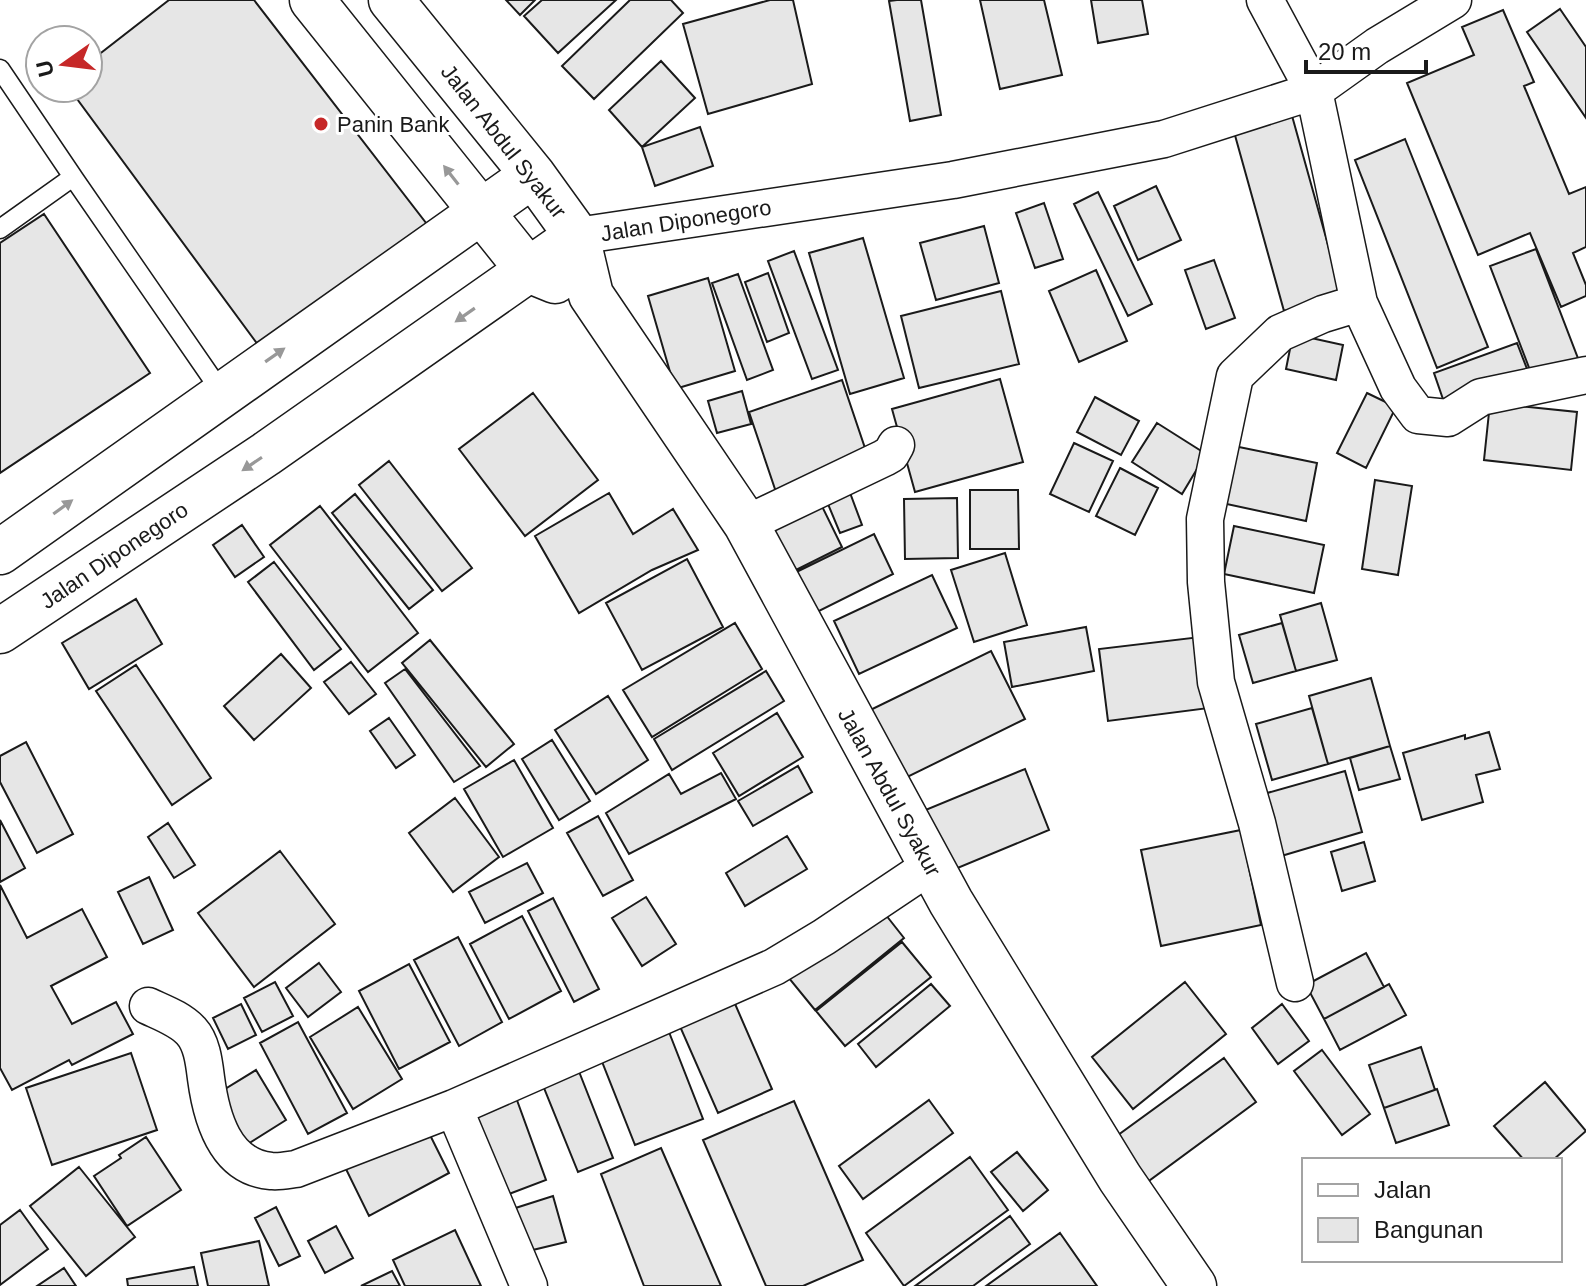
<svg xmlns="http://www.w3.org/2000/svg" width="1586" height="1286" font-family="Helvetica,sans-serif">
  <style>
    .building { fill: #e6e6e6; stroke: #1a1a1a; stroke-width: 2 }
    .lines { fill: none; stroke-linecap: round; stroke-linejoin: round }
    .service-casing { stroke: #1a1a1a; stroke-width: 21 }
    .minor-casing { stroke: #1a1a1a; stroke-width: 39 }
    .tertiary-casing { stroke: #1a1a1a; stroke-width: 47 }
    .service { stroke: #fff; stroke-width: 18 }
    .minor { stroke: #fff; stroke-width: 36 }
    .tertiary { stroke: #fff; stroke-width: 44 }
    .oneway { fill: #989898 }
    .poi-dot { fill: #c62828; stroke: #fff; stroke-width: 3 }
    .labels { text-anchor: middle; stroke-width: 6; stroke-linejoin: round; paint-order: stroke }
    .poi-label { font-size: 22px; fill: #1a1a1a; stroke: #fff; text-anchor: start }
    .street-label { font-size: 22px; fill: #1a1a1a; stroke: #fff }
  </style>
  <rect width="100%" height="100%" fill="#fff"/>
  <path class="building" d="M169,0H254L433,232L264,353L69,88H88V63Z
    M506,0H535L520,15Z
    M542,0H616L558,53L524,16Z
    M630,0H671L683,13L594,99L562,66Z
    M770,0H793L812,84L708,114L683,24Z
    M897,0H921L941,115L910,121L889,1Z
    M980,0H1044L1062,75L1000,89Z
    M1091,0H1142L1148,34L1098,43Z
    M1560,9L1586,47V118L1527,32Z
    M1503,10L1534,82L1524,86L1569,194L1586,187V247L1573,253L1586,285V296L1561,307L1530,233L1478,255L1407,83L1474,55L1462,27Z
    M661,61L695,98L642,147L609,110Z
    M1289,105L1342,295L1284,311L1231,121Z
    M700,127L713,166L655,186L642,147Z
    M1405,139L1488,347L1437,368L1355,160Z
    M1156,186L1181,240L1138,260L1114,206Z
    M1098,192L1152,304L1128,316L1074,204Z
    M1044,203L1063,259L1035,268L1016,213Z
    M44,214L150,373L0,473V243Z
    M984,226L999,283L936,300L920,243Z
    M863,238L904,378L850,394L809,253Z
    M1536,249L1579,361L1533,378L1490,266Z
    M794,251L838,370L812,379L768,261Z
    M1214,260L1235,318L1206,329L1185,270Z
    M1096,270L1127,341L1079,362L1049,291Z
    M768,273L789,333L767,342L745,282Z
    M738,274L773,370L747,380L712,283Z
    M708,278L735,371L675,389L648,296Z
    M1001,291L1019,364L919,388L901,316Z
    M1293,334L1343,345L1336,380L1286,369Z
    M1517,343L1529,374L1445,405L1434,373Z
    M1000,379L1023,462L915,492L892,409Z
    M842,380L869,460L776,492L749,412Z
    M742,391L751,424L717,433L708,401Z
    M533,393L598,480L525,536L459,449Z
    M1367,393L1396,407L1366,468L1337,453Z
    M1095,397L1139,421L1121,455L1077,432Z
    M1490,403L1577,412L1571,470L1484,460Z
    M1157,423L1206,454L1182,494L1132,462Z
    M1074,443L1113,461L1089,512L1050,494Z
    M1234,446L1317,463L1306,521L1222,503Z
    M389,461L472,568L442,591L359,485Z
    M1120,468L1158,488L1135,535L1096,516Z
    M1375,480L1412,486L1398,575L1362,569Z
    M846,482L862,525L840,533L823,492Z
    M970,490H1018L1019,549H970Z
    M815,492L842,547L784,576L757,521Z
    M609,493L633,534L673,509L698,550L652,570L579,613L535,536Z
    M355,494L433,590L409,609L332,513Z
    M957,498L958,558L905,559L904,499Z
    M320,506L418,633L368,672L270,545Z
    M242,525L264,557L235,577L213,545Z
    M1234,526L1324,545L1314,593L1224,574Z
    M874,534L893,574L803,619L782,579Z
    M1005,553L1027,625L974,642L951,570Z
    M687,559L723,627L642,670L606,603Z
    M274,562L341,649L314,670L248,582Z
    M932,575L957,628L859,674L834,621Z
    M136,599L162,644L89,689L62,643Z
    M1321,603L1337,660L1296,671L1280,615Z
    M735,623L762,669L652,737L623,690Z
    M1282,623L1296,671L1253,683L1239,635Z
    M1086,627L1094,671L1012,687L1004,642Z
    M1200,637L1209,708L1108,721L1099,649Z
    M430,640L514,744L486,767L402,663Z
    M991,651L1025,719L891,785L858,716Z
    M281,654L311,688L254,740L224,706Z
    M351,662L376,694L349,714L324,682Z
    M136,665L211,778L172,805L96,691Z
    M405,669L480,766L454,782L385,683Z
    M766,671L784,701L672,770L654,739Z
    M1371,678L1390,746L1328,764L1309,696Z
    M608,696L648,760L596,794L555,730Z
    M1312,708L1328,764L1272,780L1256,724Z
    M777,713L803,757L739,796L713,753Z
    M389,718L415,755L396,768L370,731Z
    M1489,732L1500,769L1476,775L1483,802L1422,820L1403,753L1465,735V739Z
    M552,740L590,801L559,820L522,759Z
    M26,742L73,834L37,853L0,782V756Z
    M1390,746L1400,779L1359,790L1350,758Z
    M514,760L553,828L503,857L464,789Z
    M798,766L812,792L753,826L738,801Z
    M1025,769L1049,830L948,872L923,811Z
    M1345,771L1362,832L1278,857L1260,795Z
    M721,773L736,799L629,854L606,813L669,774L681,794Z
    M455,798L499,857L453,892L409,833Z
    M598,816L633,880L603,896L567,833Z
    M0,820L25,868L0,882Z
    M168,823L195,865L174,878L148,837Z
    M1241,830L1261,925L1161,946L1141,850Z
    M787,836L807,869L745,906L726,873Z
    M1364,842L1375,881L1342,891L1331,852Z
    M280,851L335,924L254,987L198,913Z
    M527,863L543,893L485,923L469,892Z
    M149,877L173,930L143,944L118,892Z
    M0,885L27,938L82,909L107,957L51,986L72,1024L116,1002L133,1034L72,1065L69,1060L12,1090L0,1068Z
    M646,897L676,944L642,966L612,918Z
    M553,898L599,989L574,1002L528,911Z
    M878,905L904,938L815,1010L788,977Z
    M522,916L561,991L509,1019L470,944Z
    M458,937L502,1022L459,1046L414,960Z
    M902,942L931,977L845,1046L816,1011Z
    M1366,953L1384,987L1324,1019L1306,985Z
    M319,963L341,992L308,1017L286,988Z
    M409,964L450,1042L399,1069L359,991Z
    M275,982L293,1016L262,1032L244,998Z
    M1185,982L1226,1034L1133,1109L1092,1057Z
    M931,984L950,1006L876,1067L858,1044Z
    M1389,984L1406,1015L1340,1050L1324,1019Z
    M729,990L772,1089L718,1113L675,1015Z
    M241,1004L256,1035L228,1049L213,1018Z
    M1282,1004L1309,1041L1278,1064L1252,1028Z
    M358,1007L402,1079L353,1109L310,1037Z
    M298,1022L347,1113L308,1134L260,1043Z
    M667,1027L703,1119L635,1145L599,1054Z
    M1421,1047L1435,1090L1384,1108L1369,1065Z
    M1322,1050L1370,1114L1342,1135L1294,1071Z
    M131,1053L157,1130L52,1165L26,1088Z
    M1224,1058L1256,1102L1146,1183L1114,1138Z
    M578,1069L613,1158L578,1172L542,1083Z
    M256,1070L286,1120L243,1147L212,1097Z
    M1545,1082L1586,1131L1553,1160H1524L1494,1126Z
    M1437,1089L1449,1125L1396,1143L1384,1108Z
    M514,1092L546,1180L496,1199L465,1114Z
    M929,1100L953,1133L863,1199L839,1166Z
    M794,1101L863,1260L803,1286H766L703,1140Z
    M424,1123L449,1173L369,1216L343,1163Z
    M146,1137L181,1190L127,1226L94,1176L121,1158L119,1155Z
    M661,1148L721,1286H644L601,1174Z
    M1017,1152L1048,1190L1023,1211L991,1172Z
    M970,1157L1008,1210L904,1286L866,1233Z
    M79,1167L135,1237L86,1276L30,1206Z
    M553,1196L566,1242L516,1254L503,1212Z
    M276,1207L300,1256L279,1266L255,1218Z
    M20,1210L48,1249L0,1285V1225Z
    M1010,1216L1030,1244L973,1286H915Z
    M336,1226L353,1258L325,1273L308,1241Z
    M455,1230L481,1286H405L393,1260Z
    M1060,1233L1097,1286H986Z
    M259,1241L269,1286H208L201,1253Z
    M194,1267L198,1286H128L127,1279Z
    M64,1268L76,1286H37Z
    M392,1271L400,1286H361Z"/>
  <g class="lines">
    <g class="service-casing">
      <path id="service" d="M0,69L73,177L0,229
        M73,177L222,393"/>
    </g>
    <g class="minor-casing">
      <path id="minor" d="M1265,0L1314,91L1359,303L1398,388L1418,415L1448,418L1481,397L1586,375
        M577,236L953,180L1164,139L1314,91L1377,46L1453,0
        M746,524L884,458L891,454L896,445
        M1295,983L1257,823L1216,682L1206,582L1205,519L1235,376L1280,333L1323,314L1359,303
        M148,1006C163,1013 180,1019 191,1031C202,1043 204,1062 206,1078C211,1116 224,1167 271,1171C279,1172 288,1170 296,1169L454,1108
        M529,1286L454,1108L774,967L824,937L930,866"/>
    </g>
    <g class="tertiary-casing">
      <path id="tertiary" d="M312,0L528,270L555,281
        M391,0L533,175L577,236L591,295L746,524L951,902L1120,1178L1194,1286
        M0,552L533,175
        M0,631L266,454L577,236"/>
    </g>
    <use href="#service" class="service"/>
    <use href="#minor" class="minor"/>
    <use href="#tertiary" class="tertiary"/>
  </g>
  <defs><path id="oneway-solid" d="M-6-.8H1V-3.2L6.5 0L1 3.2V.8H-6Z" transform="scale(2)"/></defs>
  <g class="oneway">
    <use href="#oneway-solid" transform="translate(451 175) rotate(-128)"/>
    <use href="#oneway-solid" transform="translate(465 315) rotate(145)"/>
    <use href="#oneway-solid" transform="translate(275 355) rotate(-35)"/>
    <use href="#oneway-solid" transform="translate(252 464) rotate(146)"/>
    <use href="#oneway-solid" transform="translate(63 507) rotate(-36)"/>
  </g>
  <circle class="poi-dot" cx="321" cy="124" r="8"/>
  <g class="labels">
    <g class="poi-label">
      <text x="337" y="132">Panin Bank</text>
    </g>
    <g class="street-label">
      <text transform="translate(504 141) rotate(52)" y="8">Jalan Abdul Syakur</text>
      <text transform="translate(686 220) rotate(-9)" y="8">Jalan Diponegoro</text>
      <text transform="translate(114 555) rotate(-34)" y="8">Jalan Diponegoro</text>
      <text transform="translate(890 792) rotate(61)" y="8">Jalan Abdul Syakur</text>
    </g>
  </g>
  <rect x="1302" y="1158" width="260" height="104" fill="#ffffff" stroke="#a3a3a3" stroke-width="2"/>
  <rect x="1318" y="1184" width="40" height="12" fill="#ffffff" stroke="#a3a3a3" stroke-width="2"/>
  <text x="1374" y="1198" font-size="24" fill="#1a1a1a">Jalan</text>
  <rect x="1318" y="1218" width="40" height="24" fill="#e6e6e6" stroke="#a3a3a3" stroke-width="2"/>
  <text x="1374" y="1238" font-size="24" fill="#1a1a1a">Bangunan</text>
  <g transform="translate(64 64) rotate(256)"><circle r="38" fill="#ffffff" stroke="#a3a3a3" stroke-width="2"/>
  <path d="M0-6L14 30L0 20L-14 30Z" fill="#c62828"/>
  <text y="-12" font-size="22" font-weight="bold" text-anchor="middle" fill="#1a1a1a">U</text>
  </g>
  <path d="M1306 60v12h120v-12" fill="none" stroke="#1a1a1a" stroke-width="4"/>
  <text x="1318" y="60" font-size="24" fill="#1a1a1a" stroke="#ffffff" stroke-width="6" paint-order="stroke">20 m</text>
</svg>
